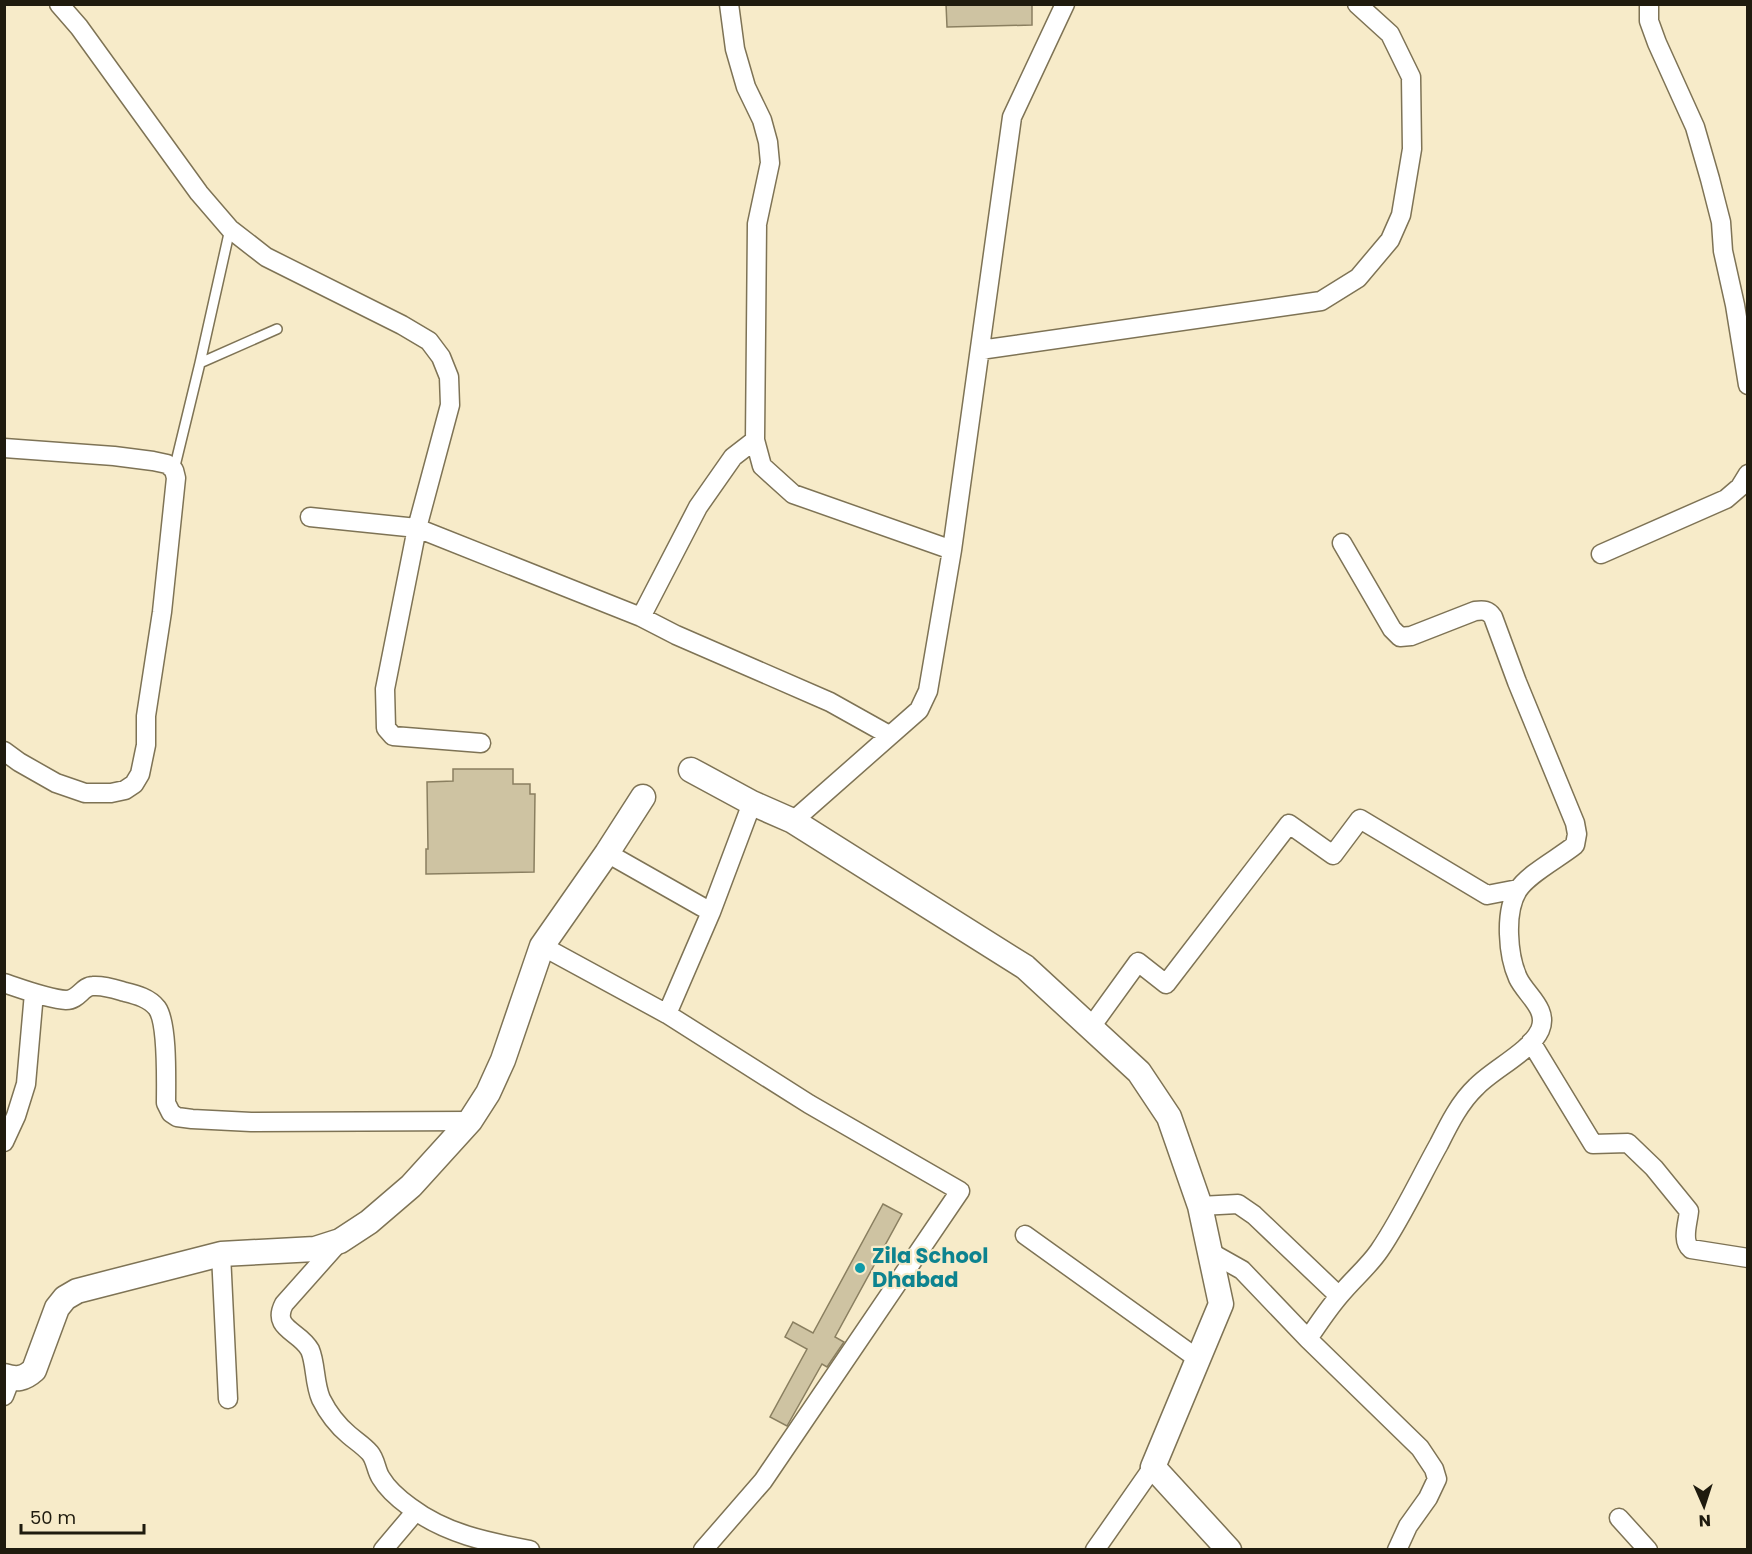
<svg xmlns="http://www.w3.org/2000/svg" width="1752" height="1554" font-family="Poppins,sans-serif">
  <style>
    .building { fill: #cec3a2; stroke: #8a7f60; stroke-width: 1.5 }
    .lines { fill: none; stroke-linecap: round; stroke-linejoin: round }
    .lane-casing { stroke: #7e7355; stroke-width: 12 }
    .street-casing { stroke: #7e7355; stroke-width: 21 }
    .secondary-casing { stroke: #7e7355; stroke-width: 27 }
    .lane { stroke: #fff; stroke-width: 9 }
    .street { stroke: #fff; stroke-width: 18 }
    .secondary { stroke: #fff; stroke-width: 24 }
    .culture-dot { fill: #0f9aa8; stroke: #f7ebc9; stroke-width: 2 }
    .labels { text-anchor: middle; stroke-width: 4.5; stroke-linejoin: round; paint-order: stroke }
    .culture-label { font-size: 21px; font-weight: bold; fill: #0d838f; stroke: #f7ebc9; text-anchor: start }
  </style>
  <rect width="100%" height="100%" fill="#f7ebc9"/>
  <path class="building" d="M946,4H1032V25L947,27Z
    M453,769H513V784H530V794H535L534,872L426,874V849H428L427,782L453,781Z
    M883,1204L902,1214L835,1337L844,1342L827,1367L822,1364L787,1426L770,1417L807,1349L785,1337L793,1322L813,1333Z"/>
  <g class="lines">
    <g class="lane-casing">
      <path id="lane" d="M200,363L277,329
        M174,470L200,363L230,229"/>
    </g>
    <g class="street-casing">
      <path id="street" d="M59,4L79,27L199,193L230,229L266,257L402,325L429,341L441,357L449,377L450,405L417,528L385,689L386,728L393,736L481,743
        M729,4L735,49L746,87L762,120L768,142L770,163L757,224L755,440L762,466L793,494L952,550
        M1649,4V21L1657,43L1695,127L1710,179L1721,222L1723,251L1735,305L1748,385
        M980,350L1321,301L1358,278L1390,240L1401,215L1412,149L1411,77L1390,34L1357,4
        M4,448L114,456L153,461L167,464L174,470L176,478L162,612L146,716V745L140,774L134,784L125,790L111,793H85L56,783L19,762L4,751
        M310,517L417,528L641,617L676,635L830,702L889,735
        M1601,554L1726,499L1740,487L1748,474
        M641,617L698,507L733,457L755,440
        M793,821L919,710L928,691L952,550L1012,117L1065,4
        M607,853L711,912
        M542,946L667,1014L809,1104L960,1191L763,1481L703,1550
        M4,983C22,989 48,999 66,1000C79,1000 82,986 93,986C104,985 115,989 125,992C137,995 149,998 157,1008C168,1023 166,1082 166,1103L171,1113L177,1117L192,1119L251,1122L470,1121
        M667,1014L711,912L752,803
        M1091,1027L1138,962L1166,984L1289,824L1333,855L1360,819L1487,895L1518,889
        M1531,1042L1593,1144L1628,1143L1654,1168L1689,1211C1688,1223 1681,1241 1691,1249L1748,1258
        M4,1142L16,1116L26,1084L34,993
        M1200,1206L1238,1204L1254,1215L1339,1296
        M1025,1235L1198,1359
        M340,1241L284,1304C271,1329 300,1331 310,1350C316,1364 314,1383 321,1399C328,1413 337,1425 349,1435C356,1441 364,1446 370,1453C376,1460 376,1471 381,1478C388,1490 399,1499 410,1507C446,1534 487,1542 530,1550
        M1210,1252L1242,1270L1308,1339L1420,1448L1434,1469L1437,1479L1428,1498L1408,1526L1397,1550
        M221,1254L228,1399
        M1308,1339C1318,1324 1328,1309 1340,1295C1352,1280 1368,1267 1379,1251C1401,1219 1420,1178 1439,1144C1449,1124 1460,1102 1476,1087C1493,1069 1530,1052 1540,1030C1549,1009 1526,995 1518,978C1508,956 1504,912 1518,890C1528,874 1559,858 1575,845L1577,834L1575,823L1517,682L1493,617C1488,610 1484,610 1475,611L1411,636L1400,637L1392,629L1342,543
        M4,1396L11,1378
        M1619,1518L1648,1550
        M383,1550L416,1511
        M1095,1550L1153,1467"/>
    </g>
    <g class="secondary-casing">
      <path id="secondary" d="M691,770L752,803L793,821L1025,967L1139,1072L1169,1117L1200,1206L1221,1304L1153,1467L1229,1550
        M4,1376C17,1380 24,1379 34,1370L57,1308L65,1298L77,1291L221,1254L315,1249L340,1241L369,1222L411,1186L470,1121L488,1093L503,1060L542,946L607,853L643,797"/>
    </g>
    <use href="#lane" class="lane"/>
    <use href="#street" class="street"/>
    <use href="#secondary" class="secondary"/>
  </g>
  <circle class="culture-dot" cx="860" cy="1268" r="6"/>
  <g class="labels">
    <g class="culture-label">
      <text x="872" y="1263">Zila School<tspan x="872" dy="24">Dhabad</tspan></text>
    </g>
  </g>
  <rect width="1752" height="1554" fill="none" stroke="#1f1b0e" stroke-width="12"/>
  <g transform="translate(1704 1506) rotate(177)" stroke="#f7ebc9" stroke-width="4.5" paint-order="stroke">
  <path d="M0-4.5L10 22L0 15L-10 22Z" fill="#1f1b0e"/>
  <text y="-9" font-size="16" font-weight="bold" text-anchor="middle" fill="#1f1b0e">N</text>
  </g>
  <path d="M21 1524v9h123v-9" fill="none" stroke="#1f1b0e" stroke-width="3"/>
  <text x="30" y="1524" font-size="18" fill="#1f1b0e" stroke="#f7ebc9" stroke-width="4.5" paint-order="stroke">50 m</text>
</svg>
